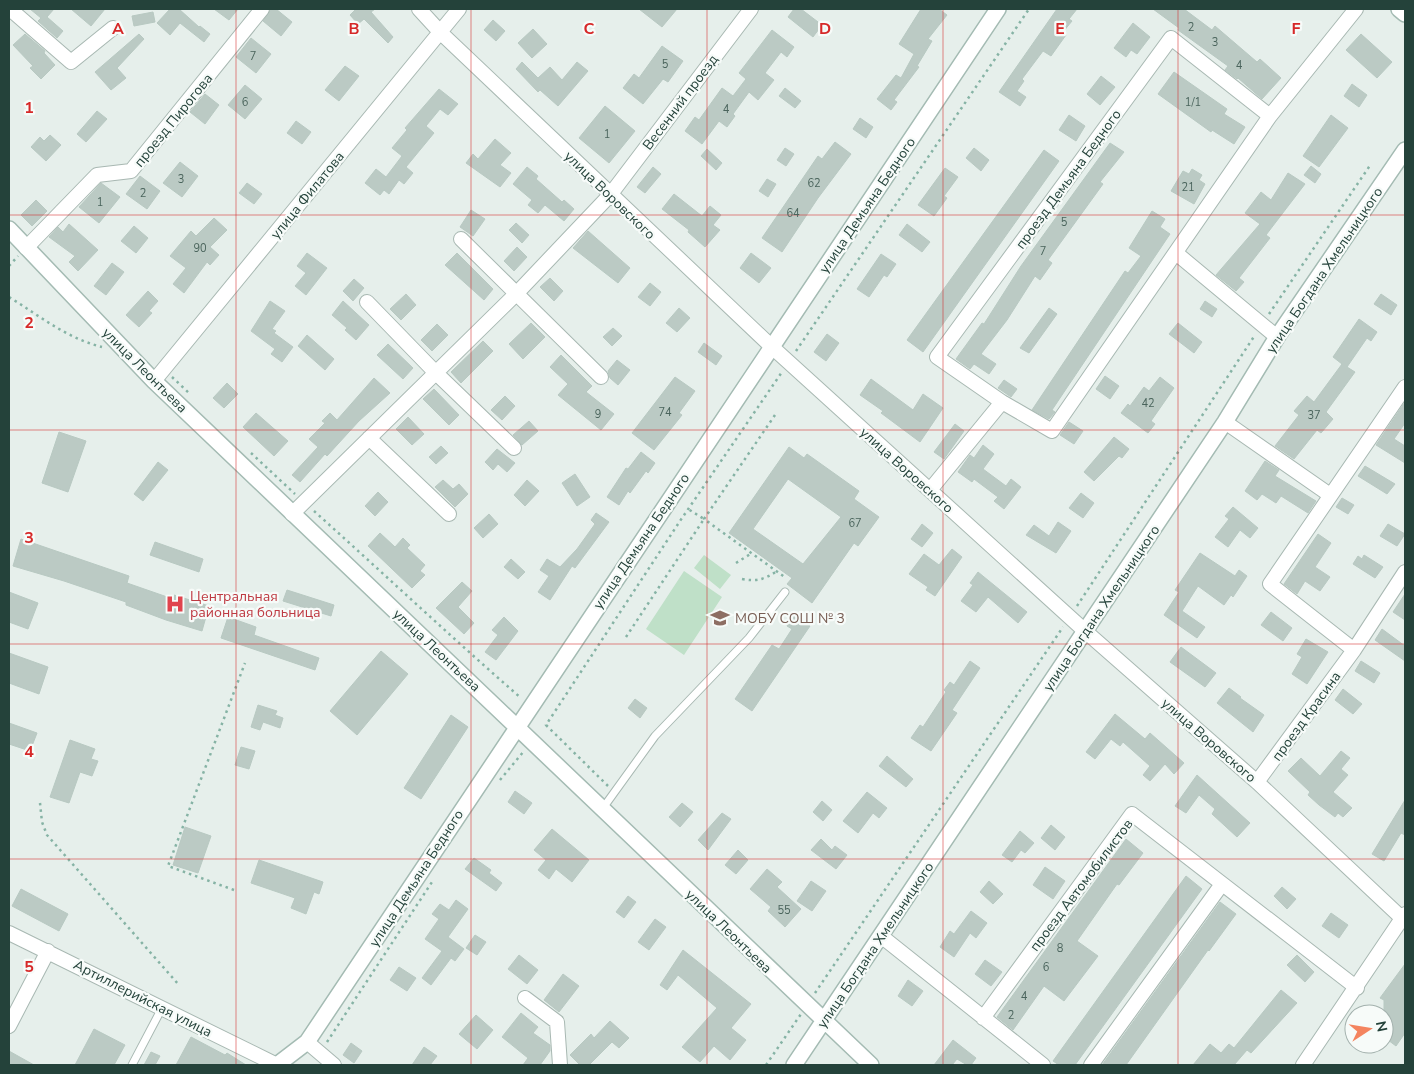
<svg xmlns="http://www.w3.org/2000/svg" width="1414" height="1074" font-family="'Nunito Sans',sans-serif">
  <style>
    .green { fill: #bfe0c8 }
    .building { fill: #bbcac4; stroke: #b8c9c2; fill-rule: evenodd }
    .lines { fill: none; stroke-linecap: round; stroke-linejoin: round }
    .lane-casing { stroke: #a8b8b2; stroke-width: 9 }
    .street-casing { stroke: #a8b8b2; stroke-width: 16 }
    .secondary-casing { stroke: #a4bbb3; stroke-width: 18 }
    .path { stroke: #86b3a5; stroke-width: 2.5; stroke-dasharray: 2.5 4; stroke-linecap: butt }
    .lane { stroke: #fff; stroke-width: 7 }
    .street { stroke: #fff; stroke-width: 14 }
    .secondary { stroke: #fff; stroke-width: 15 }
    .grid { fill: none; stroke: #d62828; stroke-width: 1; stroke-opacity: 0.55 }
    .labels { text-anchor: middle; stroke-width: 4.5; stroke-linejoin: round; paint-order: stroke }
    .number-label { font-size: 11px; fill: #4a645c }
    .street-label { font-size: 14px; fill: #24423a; stroke: #f7fbf9 }
    .health-label { font-size: 14px; fill: #be3a42; stroke: #f7fbf9; text-anchor: start }
    .education-label { font-size: 14px; fill: #785e54; stroke: #f7fbf9; text-anchor: start }
    .grid-label { font-size: 16px; text-anchor: middle; font-weight: bold; fill: #d62828; stroke: #f7fbf9; stroke-width: 4.5; stroke-linejoin: round; paint-order: stroke }
  </style>
  <rect width="100%" height="100%" fill="#e6efeb"/>
  <path class="green" d="M704,555L731,575L720,589L694,568Z
    M684,571L722,597L684,655L646,629Z"/>
  <path class="building" d="M30,9H54L47,17L63,31L57,38L38,21L41,18Z
    M71,9H105L91,26Z
    M170,9H179L199,27L200,26L210,34L204,42L180,23L170,35L157,23Z
    M214,9H238L229,20Z
    M271,9H276L292,22L281,36L263,21Z
    M353,9H375L371,12L393,37L388,43L364,19L358,24L350,15L355,10Z
    M639,9H677L662,27Z
    M794,9H801L822,25L813,37L788,17Z
    M921,9H939L947,15L928,39L932,41L917,66L919,67L894,100L897,102L891,110L877,99L896,75L901,78L914,54L899,44Z
    M1057,9H1077L1069,19L1072,21L1063,32L1066,35L1051,56L1043,51L1022,79L1024,81L1017,91L1026,97L1020,106L999,92Z
    M1153,9H1184L1212,30L1215,26L1257,62L1260,59L1281,78L1262,99L1238,78L1237,79L1225,70L1228,66L1178,30L1179,28Z
    M153,12L155,22L134,26L132,16Z
    M493,20L505,31L496,41L484,30Z
    M1133,23L1150,37L1137,54L1131,50L1126,57L1114,48Z
    M533,29L547,44L532,58L518,43Z
    M772,30L794,47L787,57L781,52L765,73L774,80L758,100L749,92L733,114L735,116L727,127L719,121L702,144L685,131L695,117L699,120L722,88L733,96L746,79L739,73Z
    M25,34L45,51L44,53L55,65L41,79L30,68L33,66L13,45Z
    M139,34L144,39L117,68L126,78L111,90L95,72Z
    M1361,34L1392,62L1377,78L1346,50Z
    M251,38L271,54L256,73L236,57Z
    M662,46L683,61L668,82L663,79L643,104L623,88L634,74L639,78Z
    M522,62L538,78L550,67L562,80L577,62L588,71L558,106L540,90L538,92L516,69Z
    M345,66L359,76L339,101L325,90Z
    M1174,72L1227,109L1224,114L1245,127L1234,144L1212,130L1211,132L1158,94Z
    M1101,76L1115,87L1100,105L1087,94Z
    M1352,84L1367,95L1359,107L1344,96Z
    M245,85L262,99L245,119L228,105Z
    M785,88L801,101L795,108L779,96Z
    M439,89L458,104L448,115L440,109L426,126L434,133L406,167L413,173L404,184L399,180L389,194L384,190L380,195L365,183L376,169L386,177L402,156L392,148L407,130L405,128Z
    M205,94L219,105L205,124L190,112Z
    M605,106L635,131L609,163L579,138Z
    M97,111L107,119L86,142L77,134Z
    M1069,115L1085,126L1076,141L1059,130Z
    M1331,115L1348,128L1319,167L1303,156Z
    M860,118L873,127L866,138L853,129Z
    M296,121L311,132L302,144L287,133Z
    M50,135L61,145L46,161L31,147L40,137L44,141Z
    M495,139L511,153L500,165L511,173L500,187L466,163L473,154L478,159Z
    M835,142L851,154L818,198L782,252L762,238L818,156L822,159Z
    M1110,143L1124,152L1100,182L1103,184L1048,260L1052,263L1040,280L1035,276L1007,320L981,354L996,364L989,374L974,364L970,369L956,359L982,323L984,324L1021,266Z
    M785,148L794,154L786,166L777,160Z
    M974,148L989,160L981,171L966,158Z
    M707,149L722,163L716,170L701,156Z
    M1044,150L1059,161L923,352L907,340Z
    M180,162L198,176L182,197L163,183Z
    M1311,166L1321,174L1315,183L1304,175Z
    M527,167L538,176L536,179L562,202L564,200L574,209L564,221L545,205L538,213L528,205L532,200L513,184Z
    M653,167L661,174L645,193L637,187Z
    M945,168L958,177L944,196L947,198L934,216L918,205Z
    M1192,169L1202,175L1199,180L1205,184L1194,204L1171,191L1183,171L1189,174Z
    M1288,173L1305,184L1266,235L1270,238L1239,278L1244,282L1236,291L1216,275L1260,224L1245,213L1261,192L1271,200Z
    M140,176L160,191L147,209L126,194Z
    M767,179L776,184L768,197L759,191Z
    M101,183L120,197L99,223L79,207Z
    M247,183L262,194L254,204L239,193Z
    M674,194L702,216L710,206L721,215L713,225L720,230L705,247L688,232L689,230L662,209Z
    M36,200L47,211L32,226L21,215Z
    M471,210L485,219L473,236L460,227Z
    M1152,211L1165,219L1160,227L1170,234L1052,410L1055,412L1049,419L1032,410L1125,271L1128,273L1141,256L1129,248Z
    M214,218L227,230L210,247L219,255L210,265L207,262L184,293L173,284L186,268L170,256L191,231L196,236Z
    M516,223L529,235L522,243L509,230Z
    M69,224L98,250L78,271L69,262L75,256L49,237L58,227L63,232Z
    M907,224L930,242L922,252L899,235Z
    M134,226L148,238L136,253L121,241Z
    M588,231L630,268L618,283L573,248Z
    M517,247L527,257L514,271L504,261Z
    M307,253L327,268L306,295L295,286L306,273L297,266Z
    M457,253L493,289L484,300L445,265Z
    M751,253L771,268L759,283L740,268Z
    M881,254L896,264L887,277L884,275L869,297L857,289Z
    M112,263L124,272L106,295L94,286Z
    M550,278L563,291L554,301L540,287Z
    M354,279L364,288L353,301L343,291Z
    M650,283L661,292L650,306L638,297Z
    M148,291L158,301L149,311L152,313L139,327L126,315Z
    M406,294L416,305L401,320L390,309Z
    M1381,294L1397,305L1391,315L1374,304Z
    M270,301L285,311L272,329L276,331L274,333L293,347L282,362L271,354L275,349L251,331Z
    M343,301L369,325L356,340L345,330L347,328L332,315Z
    M1205,301L1217,309L1212,317L1200,309Z
    M679,308L690,318L677,332L666,323Z
    M1049,308L1057,314L1029,353L1020,348Z
    M1359,319L1377,332L1371,341L1367,338L1347,367L1355,372L1326,412L1333,419L1321,433L1317,430L1294,459L1275,446L1299,415L1294,411L1307,396L1314,402L1342,364L1333,357Z
    M531,323L545,337L523,359L509,344Z
    M1178,323L1202,342L1194,353L1169,334Z
    M437,324L448,335L432,351L421,340Z
    M613,328L622,336L612,346L603,337Z
    M827,334L839,343L826,361L814,352Z
    M307,335L334,359L325,370L298,346Z
    M483,341L493,351L461,383L451,372Z
    M704,343L722,356L716,365L698,352Z
    M388,344L413,368L403,379L377,355Z
    M561,355L592,386L586,392L614,414L601,430L558,395L568,384L550,367Z
    M617,360L630,370L618,385L610,378L608,371Z
    M1105,376L1119,386L1110,399L1096,389Z
    M675,377L695,391L679,413L682,415L654,450L632,433Z
    M1160,377L1174,388L1151,421L1155,424L1148,433L1121,413L1128,404L1130,406L1144,387L1149,391Z
    M374,378L390,393L359,421L327,456L325,454L300,482L292,475L318,447L309,439L325,423L322,421L330,413L337,420Z
    M871,379L913,410L923,394L943,408L920,442L881,413L883,411L860,395Z
    M1004,380L1017,389L1011,397L998,388Z
    M227,383L238,394L224,408L213,398Z
    M434,389L459,415L449,425L423,399Z
    M505,396L515,406L502,420L491,410Z
    M1405,402V423L1394,439L1405,446V463L1376,445Z
    M256,413L288,441L274,456L243,427Z
    M408,417L424,434L412,445L396,429Z
    M529,421L538,431L522,445L513,435Z
    M1069,422L1083,431L1074,444L1060,435Z
    M955,424L964,431L944,459L934,452Z
    M59,432L86,441L68,492L42,483Z
    M1114,437L1129,449L1122,458L1119,456L1094,481L1084,472Z
    M983,445L994,454L983,469L1006,486L1011,479L1021,487L1004,509L994,501L998,497L974,479L972,482L958,472L970,455L974,458Z
    M441,446L448,453L436,464L429,457Z
    M789,447L804,458L807,454L859,491L854,499L879,517L858,546L854,543L812,603L787,584L792,578L729,533ZM788,479L841,517L803,564L753,529Z
    M497,449L515,463L507,472L498,464L493,470L485,462Z
    M641,452L655,463L648,473L646,471L630,493L628,491L619,505L607,497L626,468L628,469Z
    M1265,461L1279,470L1275,476L1316,501L1308,513L1281,496L1276,503L1262,494L1257,500L1245,491Z
    M158,462L168,470L143,501L134,494Z
    M1365,466L1395,484L1387,494L1358,476Z
    M575,474L590,497L577,506L562,483Z
    M443,480L453,489L459,484L468,494L455,507L435,487Z
    M527,480L539,491L525,506L514,495Z
    M378,492L388,502L375,516L365,506Z
    M1081,493L1094,503L1083,518L1069,508Z
    M1342,498L1354,505L1348,514L1336,507Z
    M1233,507L1258,528L1250,538L1240,530L1228,547L1215,537L1229,519L1225,516Z
    M596,513L609,522L575,568L572,566L550,600L538,592L549,576L540,570L547,559L560,567L577,549L595,524L591,520Z
    M489,514L498,524L483,538L474,528Z
    M1058,522L1071,531L1056,553L1026,535L1034,525L1049,536Z
    M922,524L933,533L922,547L911,539Z
    M1388,524L1405,534L1397,546L1380,536Z
    M380,533L395,547L403,538L410,545L407,548L425,565L420,571L425,575L412,588L368,546Z
    M1318,534L1331,543L1315,567L1330,577L1320,591L1305,581L1297,594L1284,584Z
    M21,539L129,576L127,583L173,599L174,595L209,606L202,631L166,620L126,605V602L64,581L13,566Z
    M155,542L203,559L199,572L150,555Z
    M952,549L962,557L935,596L926,590L928,587L909,574L924,554L939,565Z
    M1200,553L1235,576L1239,570L1247,576L1233,597L1231,595L1224,605L1198,586L1182,611L1205,627L1197,638L1164,615L1179,592L1175,590Z
    M1364,555L1383,567L1375,578L1353,564L1358,556L1362,559Z
    M511,559L525,572L518,579L504,567Z
    M978,572L1027,612L1018,623L988,597L976,612L961,601L973,585L970,583Z
    M462,582L472,591L458,607L474,623L464,634L436,608Z
    M287,590L334,605L331,616L283,601Z
    M9,592L38,603L28,629L9,622Z
    M1405,594V620L1393,612Z
    M1271,612L1292,628L1283,641L1261,625Z
    M794,615L810,626L752,711L735,699L772,645L779,649L792,629L787,626Z
    M228,617L256,627L254,635L319,658L315,670L221,638Z
    M504,617L518,631L496,660L485,652L498,635L492,630Z
    M1382,629L1405,646V661L1375,640Z
    M1306,639L1328,652L1307,684L1292,674L1302,657L1297,654Z
    M1181,647L1216,673L1205,687L1170,662Z
    M381,651L408,674L357,735L330,711Z
    M9,653L48,667L39,694L9,683Z
    M970,661L980,668L952,710L957,713L931,751L911,738L920,725L923,727L946,692L944,690L950,682L954,685Z
    M1361,661L1380,673L1374,683L1355,671Z
    M1229,688L1241,697L1240,698L1264,715L1253,732L1217,703Z
    M1343,689L1362,704L1353,714L1335,700Z
    M635,699L647,708L640,718L628,708Z
    M258,705L277,711L275,715L283,718L280,728L263,722L260,730L251,727Z
    M1115,714L1145,739L1150,733L1184,763L1174,774L1165,764L1150,781L1143,775L1150,766L1123,742L1120,746L1111,739L1095,759L1086,752Z
    M451,715L468,727L421,799L404,788Z
    M9,723L37,733L30,751L9,744Z
    M70,740L95,749L91,759L98,761L92,776L80,772L69,803L50,797Z
    M241,747L255,751L249,769L235,765Z
    M1341,751L1350,758L1341,769L1348,775L1333,792L1352,808L1343,817L1338,813L1335,817L1319,805L1308,795L1310,792L1288,771L1301,758L1320,776Z
    M887,756L913,779L906,787L879,766Z
    M1197,775L1250,823L1237,837L1212,814L1215,809L1199,795L1186,813L1175,806Z
    M515,791L532,803L524,814L508,802Z
    M867,792L887,808L879,818L873,813L858,833L843,821Z
    M1405,800V835L1401,833L1384,861L1372,854Z
    M822,801L832,810L823,821L813,812Z
    M682,803L693,812L680,827L669,817Z
    M722,813L731,819L708,850L698,840Z
    M1051,825L1065,837L1055,850L1041,838Z
    M185,827L211,836L198,873L173,865Z
    M552,829L589,860L572,882L556,869L549,879L538,870L546,860L534,850Z
    M1020,831L1034,843L1025,853L1021,850L1012,862L1002,855Z
    M821,839L832,850L835,846L847,855L836,869L811,850Z
    M1126,839L1143,853L1119,885L1117,884L1077,941L1098,956L1064,1001L1044,986L1013,1030L997,1017Z
    M738,850L748,860L736,874L725,865Z
    M474,858L491,870L489,873L502,883L496,891L465,869Z
    M259,860L323,882L319,894L314,892L306,914L291,908L295,898L251,883Z
    M1045,867L1065,881L1053,899L1033,885Z
    M767,869L782,882L777,887L801,909L785,927L768,911L771,907L750,889Z
    M1186,876L1202,889L1075,1065H1059L1053,1061Z
    M811,881L826,891L812,911L797,901Z
    M989,881L1003,894L993,904L980,892Z
    M1282,887L1296,899L1287,909L1274,896Z
    M21,889L68,914L59,931L12,906Z
    M628,896L636,902L624,918L616,912Z
    M456,900L468,909L448,937L464,949L455,961L451,958L431,985L422,978L442,951L425,939L439,919L432,914L440,904L449,910Z
    M1220,902L1236,914L1209,951L1208,950L1126,1065H1102Z
    M971,911L987,923L976,938L970,933L954,957L940,947L950,931L954,934Z
    M1331,913L1348,925L1339,938L1322,926Z
    M655,919L666,927L649,950L638,942Z
    M475,935L486,942L477,955L466,948Z
    M683,950L751,1004L731,1028L746,1040L730,1060L714,1046L700,1062L682,1047L717,1008L678,975L667,990L660,985Z
    M519,955L538,970L527,984L508,969Z
    M1297,955L1314,972L1305,982L1287,965Z
    M985,960L1002,972L991,986L975,974Z
    M1405,964V1033L1396,1046L1384,1037V1000L1380,998Z
    M399,967L416,978L407,991L390,980Z
    M563,974L579,986L559,1012L544,1000Z
    M908,980L923,991L912,1006L898,996Z
    M1281,990L1297,1003L1251,1053L1247,1050L1234,1065H1193L1210,1044L1221,1053L1229,1044L1234,1048Z
    M521,1013L538,1027L533,1033L550,1045V1051L540,1065H523L528,1058L502,1037Z
    M476,1015L493,1030L477,1049L459,1034Z
    M610,1021L629,1038L619,1048L612,1042L589,1065H580L570,1055L591,1034L594,1038Z
    M94,1029L125,1045L114,1065H75Z
    M191,1037L225,1055L227,1053L246,1065H176Z
    M953,1040L976,1058L971,1065H967L957,1059L952,1065H934Z
    M351,1043L362,1051L354,1063L343,1055Z
    M424,1047L437,1056L430,1065H412Z
    M9,1051L34,1065H9Z
    M151,1052L160,1056L155,1065H144Z"/>
  <g class="lines">
    <g class="lane-casing">
      <path id="lane" d="M603,808L655,736L749,638L785,592
        M132,1065L162,1008"/>
    </g>
    <g class="street-casing">
      <path id="street" d="M10,9L71,62L113,28
        M419,9L441,33L772,347L1085,631L1257,782L1405,921
        M461,239L601,377
        M26,248L97,175L131,171L262,9
        M1176,253L1277,337
        M367,302L436,373L514,448
        M154,381L459,9
        M1002,402L1052,431L1270,116L1356,9
        M1225,422L1330,495
        M369,438L449,514
        M930,490L1002,402L937,357L1171,38L1270,116
        M292,514L517,293L610,195L751,9
        M1354,650L1270,584L1405,387
        M1257,782L1354,650L1405,572
        M9,933L277,1065
        M881,936L1043,1065
        M525,998L557,1022L560,1065
        M983,1018L1132,814L1357,988
        M9,1026L48,951
        M307,1042L334,1065
        M1091,1065L1222,884
        M1303,1065L1405,914"/>
    </g>
    <g class="secondary-casing">
      <path id="secondary" d="M1399,9L1405,14
        M9,229L154,381L871,1065
        M277,1065L307,1042L998,9
        M794,1065L1225,422L1277,337L1405,150"/>
    </g>
    <path class="path" d="M9,266L18,256
      M9,297C40,316 66,338 102,347
      M1269,314L1371,164
      M796,351L1029,9
      M172,377L190,394
      M775,415L704,519L786,578
      M251,453L295,494
      M314,511C383,573 451,637 521,698
      M736,563L752,553
      M742,579C757,582 765,579 777,571
      M1077,606L1255,335
      M626,637L704,519L688,509
      M500,780L524,751
      M608,786L546,725L680,521L782,372
      M40,803L42,822L47,835L179,985
      M234,890L168,866L245,663
      M815,993L1063,627
      M327,1042L432,882
      M766,1065L801,1014"/>
    <use href="#lane" class="lane"/>
    <use href="#street" class="street"/>
    <use href="#secondary" class="secondary"/>
  </g>
  <path class="grid" d="M236,9V1065M471,9V1065M707,9V1065M943,9V1065M1178,9V1065M9,215H1405M9,430H1405M9,644H1405M9,859H1405"/>
  <defs>
    <g id="hospital-bare" transform="scale(1.5)"><path d="M-5-5h3v3.5h4V-5h3V5h-3V1.5h-4V5h-3Z" fill="#e0444e" stroke="#f7fbf9" stroke-width="2.5" paint-order="stroke"/></g>
    <g id="school-bare" transform="scale(1.5)"><path d="M0-5L7-2L0 1L-7-2ZM-4 1L0 2.5L4 1V4Q0 6-4 4Z" fill="#8d6e63" stroke="#f7fbf9" stroke-width="2.5" paint-order="stroke"/></g>
  </defs>
  <g fill-rule="evenodd">
    <use href="#hospital-bare" x="175" y="604"/>
    <use href="#school-bare" x="720" y="618"/>
  </g>
  <g class="labels">
    <g class="number-label">
      <text x="1191" y="31">2</text>
      <text x="1215" y="46">3</text>
      <text x="253" y="60">7</text>
      <text x="665" y="68">5</text>
      <text x="1239" y="69">4</text>
      <text x="245" y="106">6</text>
      <text x="1193" y="106">1/1</text>
      <text x="726" y="113">4</text>
      <text x="607" y="138">1</text>
      <text x="181" y="183">3</text>
      <text x="814" y="187">62</text>
      <text x="1188" y="191">21</text>
      <text x="143" y="197">2</text>
      <text x="100" y="206">1</text>
      <text x="793" y="217">64</text>
      <text x="1064" y="226">5</text>
      <text x="200" y="252">90</text>
      <text x="1043" y="255">7</text>
      <text x="1148" y="407">42</text>
      <text x="665" y="416">74</text>
      <text x="598" y="418">9</text>
      <text x="1314" y="419">37</text>
      <text x="855" y="527">67</text>
      <text x="784" y="914">55</text>
      <text x="1060" y="952">8</text>
      <text x="1046" y="971">6</text>
      <text x="1024" y="1000">4</text>
      <text x="1011" y="1019">2</text>
    </g>
    <g class="street-label">
      <text transform="translate(680 102) rotate(-53)" y="5">Весенний проезд</text>
      <text transform="translate(173 120) rotate(-51)" y="5">проезд Пирогова</text>
      <text transform="translate(1068 179) rotate(-54)" y="5">проезд Демьяна Бедного</text>
      <text transform="translate(307 195) rotate(-51)" y="5">улица Филатова</text>
      <text transform="translate(610 195) rotate(44)" y="5">улица Воровского</text>
      <text transform="translate(867 205) rotate(-56)" y="5">улица Демьяна Бедного</text>
      <text transform="translate(1324 270) rotate(-56)" y="5">улица Богдана Хмельницкого</text>
      <text transform="translate(145 370) rotate(45)" y="5">улица Леонтьева</text>
      <text transform="translate(907 470) rotate(42)" y="5">улица Воровского</text>
      <text transform="translate(641 541) rotate(-56)" y="5">улица Демьяна Бедного</text>
      <text transform="translate(1101 608) rotate(-56)" y="5">улица Богдана Хмельницкого</text>
      <text transform="translate(437 650) rotate(43)" y="5">улица Леонтьева</text>
      <text transform="translate(1306 716) rotate(-54)" y="5">проезд Красина</text>
      <text transform="translate(1209 740) rotate(41)" y="5">улица Воровского</text>
      <text transform="translate(416 878) rotate(-57)" y="5">улица Демьяна Бедного</text>
      <text transform="translate(1081 885) rotate(-53)" y="5">проезд Автомобилистов</text>
      <text transform="translate(729 931) rotate(44)" y="5">улица Леонтьева</text>
      <text transform="translate(875 945) rotate(-56)" y="5">улица Богдана Хмельницкого</text>
      <text transform="translate(143 998) rotate(27)" y="5">Артиллерийская улица</text>
    </g>
    <g class="health-label">
      <text x="190" y="601">Центральная<tspan x="190" dy="16">районная больница</tspan></text>
    </g>
    <g class="education-label">
      <text x="735" y="623">МОБУ СОШ № 3</text>
    </g>
  </g>
  <g class="grid-label">
    <text x="118" y="34">A</text>
    <text x="354" y="34">B</text>
    <text x="589" y="34">C</text>
    <text x="825" y="34">D</text>
    <text x="1060" y="34">E</text>
    <text x="1296" y="34">F</text>
    <text x="29" y="113">1</text>
    <text x="29" y="328">2</text>
    <text x="29" y="543">3</text>
    <text x="29" y="757">4</text>
    <text x="29" y="972">5</text>
  </g>
  <rect width="1414" height="1074" fill="none" stroke="#24423a" stroke-width="20"/>
  <g transform="translate(1369 1029) rotate(78)"><circle r="24" fill="#f7fbf9" stroke="#a3b1ad"/>
  <path d="M0-4L9 19L0 12L-9 19Z" fill="#f4845f"/>
  <text y="-8" font-size="14" font-weight="bold" text-anchor="middle" fill="#24423a">N</text>
  </g>
</svg>
